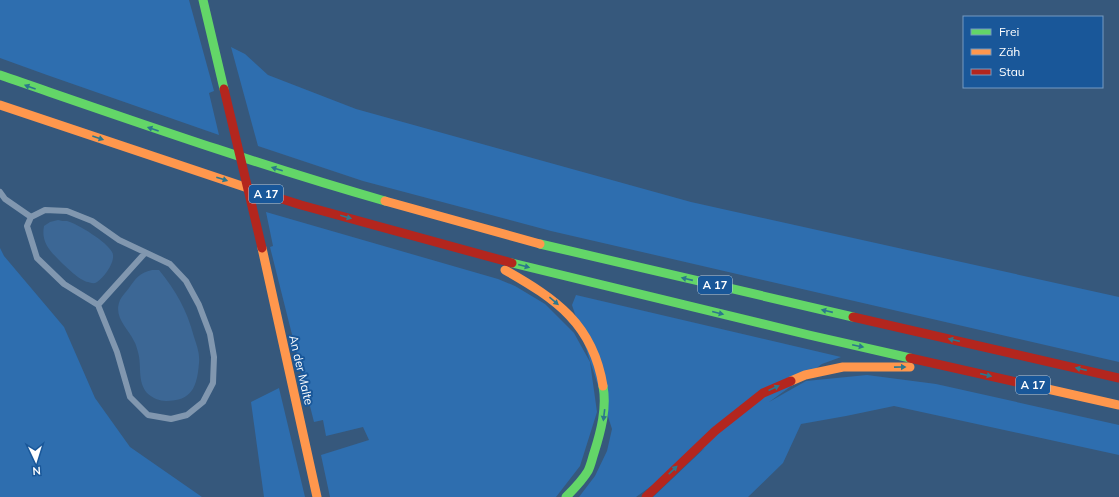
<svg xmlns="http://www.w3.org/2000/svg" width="1119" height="497" font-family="Mulish,sans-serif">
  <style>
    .green { fill: #2e6eaf }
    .water { fill: #3c6795 }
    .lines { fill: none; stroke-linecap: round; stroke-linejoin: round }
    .lane { stroke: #8197af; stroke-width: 6 }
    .fast { stroke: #63d668; stroke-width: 9 }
    .slow { stroke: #ff974d; stroke-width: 9 }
    .jam { stroke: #b3261e; stroke-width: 9 }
    .jam-bridge { stroke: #b3261e; stroke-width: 9 }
    .oneway { fill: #2c778d }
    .labels { text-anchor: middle; stroke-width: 4; stroke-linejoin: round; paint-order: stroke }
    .shield { fill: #195799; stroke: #bacde0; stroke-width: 1 }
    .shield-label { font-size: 11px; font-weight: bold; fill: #fff }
    .street-label { font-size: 12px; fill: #fff; stroke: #195799 }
  </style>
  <rect width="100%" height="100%" fill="#36587c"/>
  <path class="green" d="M0,0H189L214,91L209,93L219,135L47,75L0,58Z
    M231,47L245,54L268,75L356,109L691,202L1119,297V362L551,231L363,181L258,146Z
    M266,212L498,279L515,286L545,304L574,333L590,362L597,412L580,466L556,497H330L321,455L369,440L363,427L326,436L323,420L314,422L270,247L273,246Z
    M0,248L4,256L64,327L95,398L130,447L202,497H0Z
    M576,295L841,357L822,364L636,497H579L595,476L607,451L612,429L572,305Z
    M867,375L936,384L1119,425V455L894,406L846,416L801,424L783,463L748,497H653L730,424L806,381Z
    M279,388L305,497H264L251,402Z"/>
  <path class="water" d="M58,220C61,221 64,221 67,221C78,224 107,242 112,252C117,260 104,278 97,282C94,284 91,283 88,282C80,281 65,266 59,260C49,250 41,241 44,226L50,222Z
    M152,270H159C176,291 187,310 194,337C197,346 200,354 199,363C197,387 192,401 166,401C160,401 152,398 147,393C137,381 142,366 138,352C137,349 136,344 134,341C127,327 113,317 120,300C122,296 126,292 129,288C136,278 139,273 152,270Z"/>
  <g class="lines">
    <path class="lane" d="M0,192L5,199L31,217
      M45,210L67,211L92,221L119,240L170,264L186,281L199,305L210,334L214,357L213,383L203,402L187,415L171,419L148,415L130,397L117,352L98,305L64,284L37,258L27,226L31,217Z
      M98,305L145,253"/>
    <path class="fast" d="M203,0L224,89
      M0,75C128,119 255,164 385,201
      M540,244L853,317
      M512,263L809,335L910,358
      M566,497C574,489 582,481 588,471C591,465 592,459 594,453C601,431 607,408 603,386"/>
    <path class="slow" d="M0,105L263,193
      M385,201L540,244
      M262,248L317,497
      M505,270C556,299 593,324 603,386
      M791,381L805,375L843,367H910
      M1043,388L1119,405"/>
    <path class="jam" d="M263,193L301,205L512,263
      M853,317L1119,378
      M910,358L1043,388
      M646,497L715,431L763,393L791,381"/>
    <path class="jam-bridge" d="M224,89L262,248"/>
  </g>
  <defs><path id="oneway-solid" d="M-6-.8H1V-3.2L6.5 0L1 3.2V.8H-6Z"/></defs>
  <g class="oneway">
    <use href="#oneway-solid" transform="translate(30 87) rotate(-160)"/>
    <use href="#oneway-solid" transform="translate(153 129) rotate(-161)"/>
    <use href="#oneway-solid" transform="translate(98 138) rotate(19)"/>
    <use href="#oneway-solid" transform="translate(277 169) rotate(-163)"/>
    <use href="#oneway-solid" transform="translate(222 179) rotate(18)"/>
    <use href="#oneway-solid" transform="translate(346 217) rotate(16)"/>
    <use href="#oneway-solid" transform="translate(524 266) rotate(15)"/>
    <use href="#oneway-solid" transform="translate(687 279) rotate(-167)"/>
    <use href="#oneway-solid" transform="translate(554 301) rotate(40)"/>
    <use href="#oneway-solid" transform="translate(827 311) rotate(-167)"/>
    <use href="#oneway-solid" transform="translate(718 313) rotate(14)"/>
    <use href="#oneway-solid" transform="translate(954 340) rotate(-167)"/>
    <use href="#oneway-solid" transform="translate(858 346) rotate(12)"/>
    <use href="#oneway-solid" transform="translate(900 367) rotate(-1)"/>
    <use href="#oneway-solid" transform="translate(1081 369) rotate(-167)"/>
    <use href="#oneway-solid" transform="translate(986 375) rotate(13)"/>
    <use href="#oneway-solid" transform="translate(774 388) rotate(-24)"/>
    <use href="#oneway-solid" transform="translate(604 415) rotate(97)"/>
    <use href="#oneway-solid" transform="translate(673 470) rotate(-44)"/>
  </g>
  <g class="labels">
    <g class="shield">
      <rect x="249" y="185" width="34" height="18" rx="3"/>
      <rect x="698" y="276" width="34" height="18" rx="3"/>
      <rect x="1016" y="376" width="34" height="18" rx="3"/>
    </g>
    <g class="shield-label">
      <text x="266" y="198">A 17</text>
      <text x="715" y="289">A 17</text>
      <text x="1033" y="389">A 17</text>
    </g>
    <g class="street-label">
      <text transform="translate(301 370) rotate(77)" y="4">An der Malte</text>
    </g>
  </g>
  <rect x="963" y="16" width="140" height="72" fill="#195799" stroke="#759ac2"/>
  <rect x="971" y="29" width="20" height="6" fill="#63d668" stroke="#759ac2"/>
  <text x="999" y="36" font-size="12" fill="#ffffff">Frei</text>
  <rect x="971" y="49" width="20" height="6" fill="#ff974d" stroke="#759ac2"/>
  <text x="999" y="56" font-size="12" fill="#ffffff">Zäh</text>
  <rect x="971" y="69" width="20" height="6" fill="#b3261e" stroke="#759ac2"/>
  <text x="999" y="76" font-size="12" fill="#ffffff">Stau</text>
  <g transform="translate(36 461) rotate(176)" stroke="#195799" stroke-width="3" paint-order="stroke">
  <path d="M0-3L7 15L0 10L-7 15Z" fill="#ffffff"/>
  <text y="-6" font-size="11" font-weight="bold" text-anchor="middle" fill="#ffffff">N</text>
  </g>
</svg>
